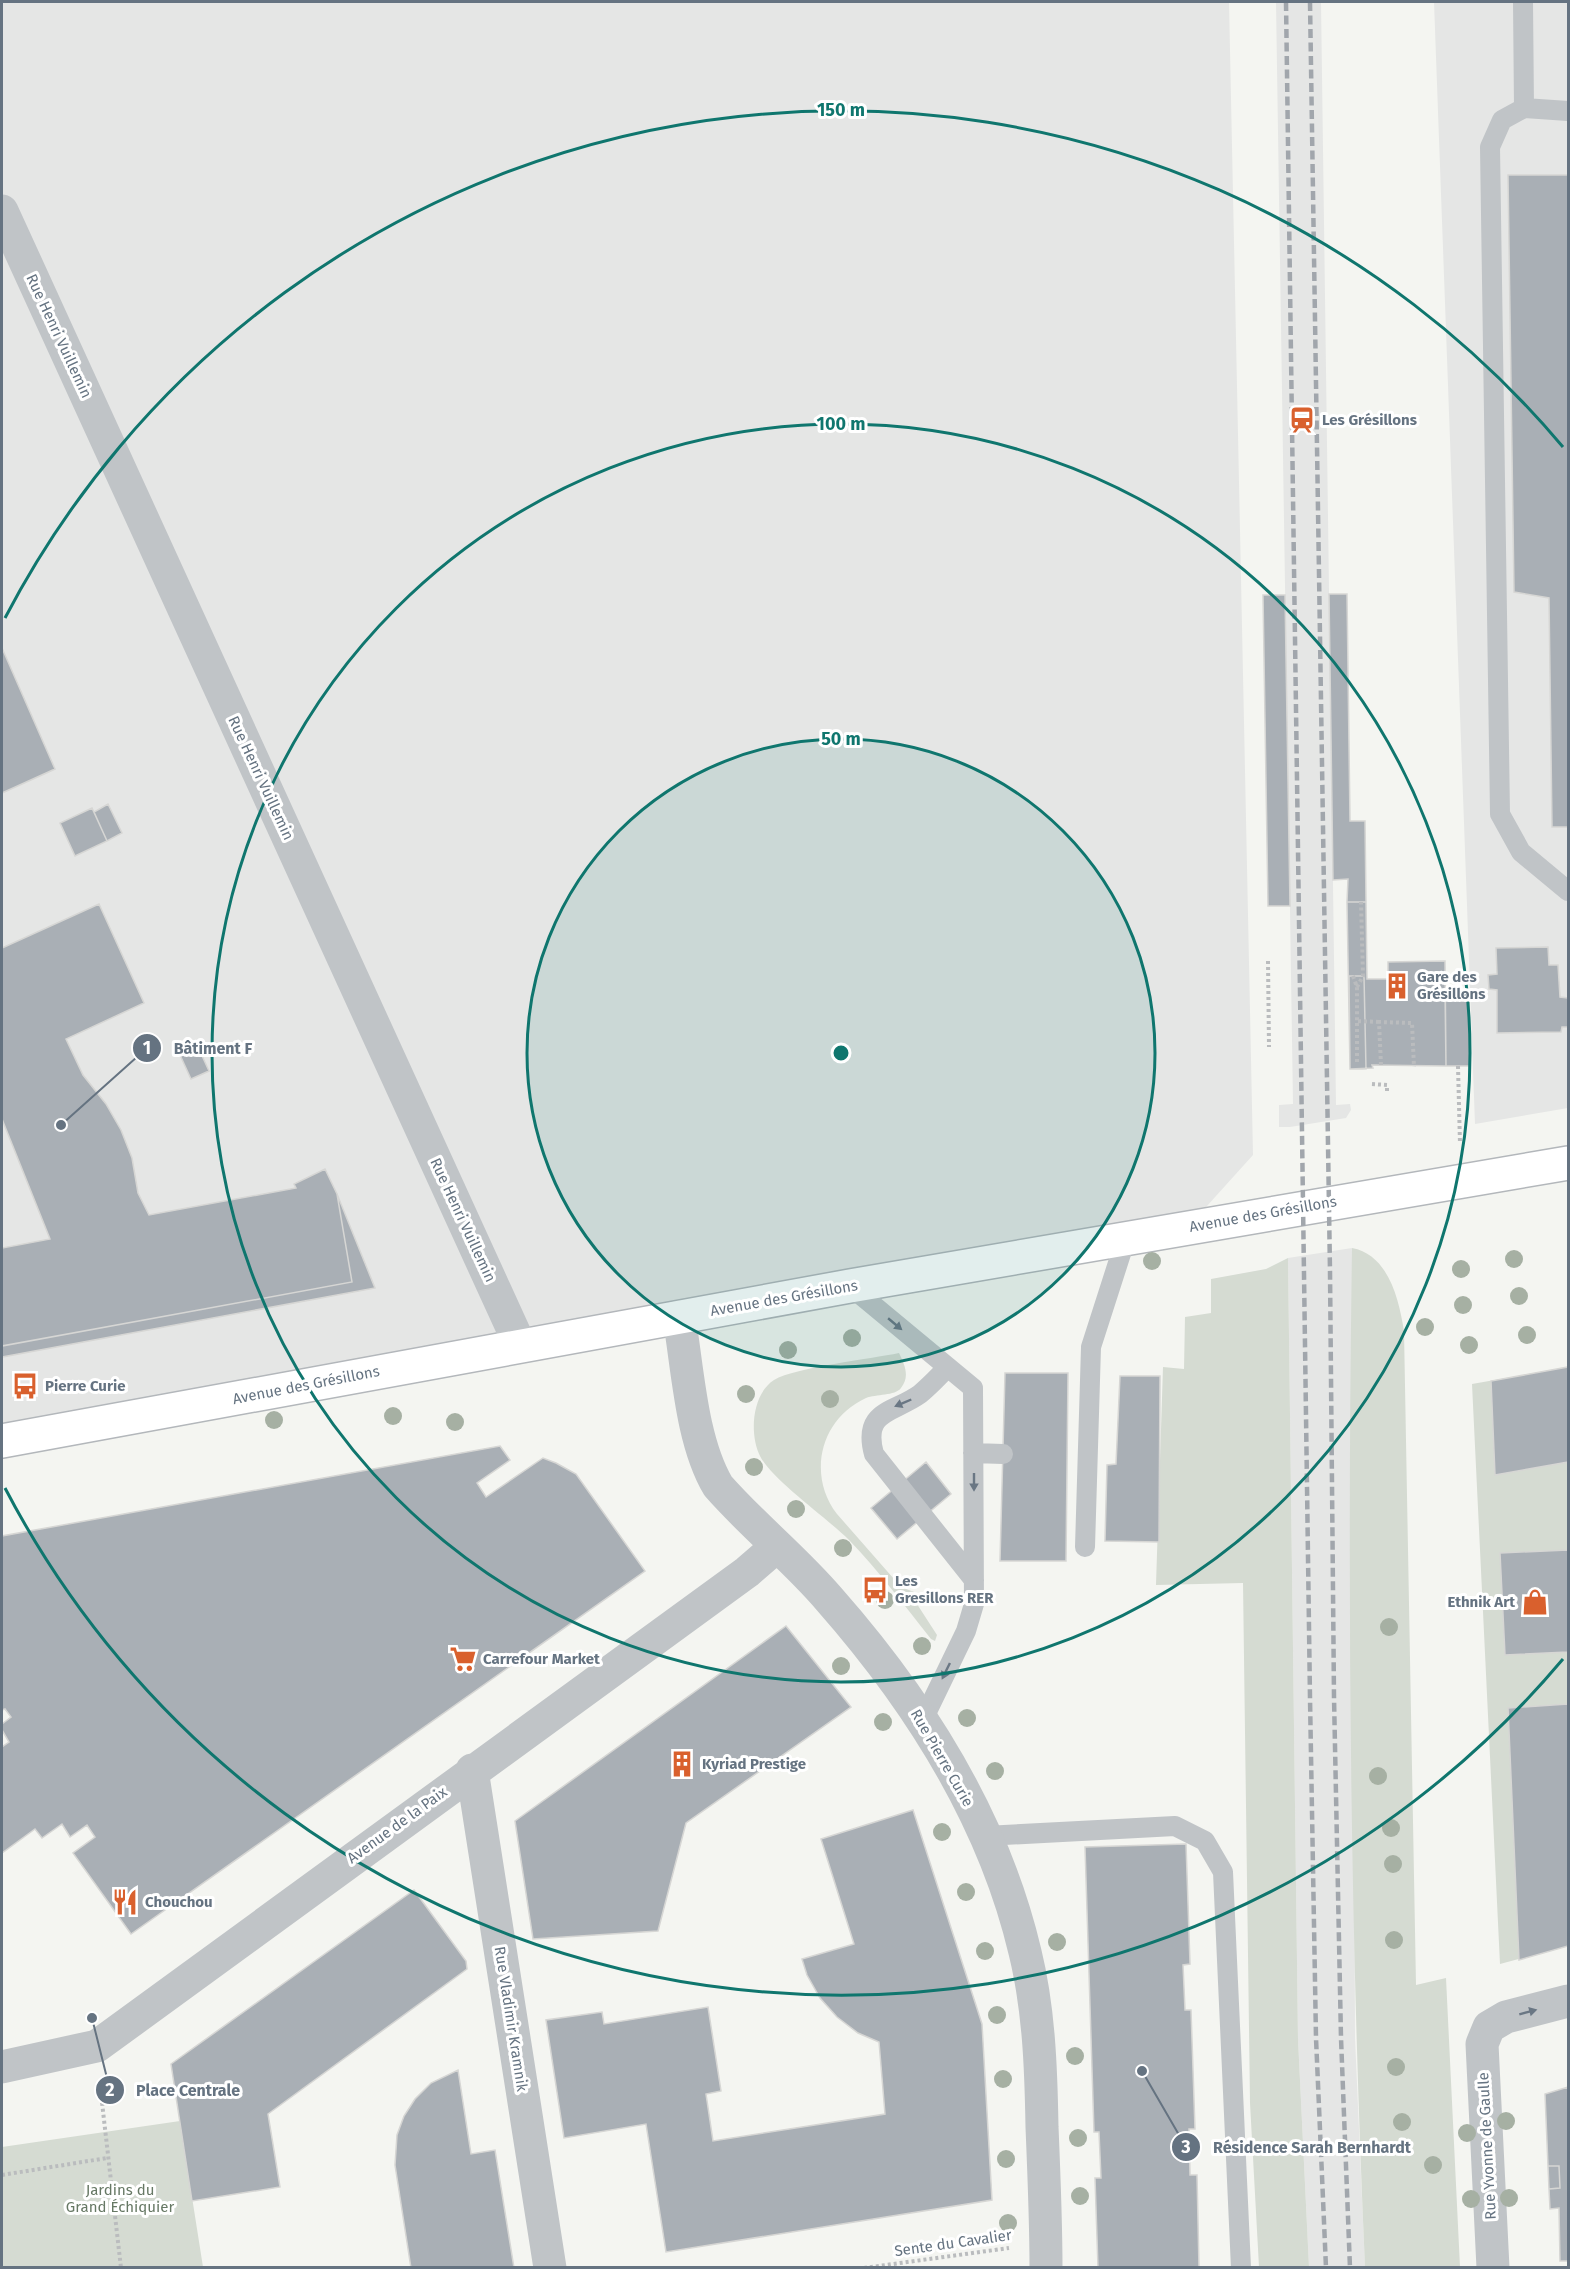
<svg xmlns="http://www.w3.org/2000/svg" width="1570" height="2269" font-family="'Fira Sans',sans-serif">
  <style>
    .built { fill: #e5e6e5 }
    .green { fill: #d5dbd2 }
    .building { fill: #a9afb5; stroke: #d6d6d4; stroke-width: 1.5 }
    .lines { fill: none; stroke-linecap: round; stroke-linejoin: round }
    .secondary-casing { stroke: #b3b7bb; stroke-width: 36 }
    .path { stroke: #babcbe; stroke-width: 4; stroke-dasharray: 3 3; stroke-linecap: butt }
    .service { stroke: #c0c4c7; stroke-width: 20 }
    .minor { stroke: #c0c4c7; stroke-width: 33 }
    .secondary { stroke: #fff; stroke-width: 33 }
    .rail { stroke: #a1a6ac; stroke-width: 4.5; stroke-dasharray: 9 4.5; stroke-linecap: butt }
    .tree { fill: #a6b0a3 }
    .oneway { fill: #6a7784 }
    .ring { fill: none; stroke: #0f766e; stroke-width: 3 }
    .labels { text-anchor: middle; stroke-width: 6; stroke-linejoin: round; paint-order: stroke }
    .street-label { font-size: 15px; fill: #657381; stroke: #fff }
    .poi-label { font-size: 15px; font-weight: bold; fill: #657381; stroke: #fff; text-anchor: start }
    .park-label { font-size: 15px; fill: #667864; stroke: #fff }
    .centre { fill: #0f766e; stroke: #fff; stroke-width: 3 }
    .ring-label { font-size: 18px; text-anchor: middle; font-weight: bold; fill: #0f766e; stroke: #fff; stroke-width: 6; stroke-linejoin: round; paint-order: stroke }
    .leader { fill: none; stroke: #657381; stroke-width: 2 }
    .callout-dot { fill: #657381; stroke: #fff; stroke-width: 2 }
    .mark-label { font-size: 18px; text-anchor: middle; font-weight: bold; fill: #fff }
    .callout-label { font-size: 16px; text-anchor: middle; font-weight: bold; fill: #657381; stroke: #fff; stroke-width: 6; stroke-linejoin: round; paint-order: stroke }
  </style>
  <rect width="100%" height="100%" fill="#f4f5f1"/>
  <path class="built" d="M2,2H1229L1253,1155L1188,1227L2,1441Z
    M1276,2H1321L1336,1105L1350,1104L1351,1110L1346,1118L1290,1127H1279V1105L1293,1104Z
    M1434,2H1568V1108L1475,1124Z
    M1352,1248L1355,2038L1365,2267H1309L1298,2039L1288,1258Z"/>
  <path class="green" d="M1352,1248C1389,1255 1399,1300 1404,1331L1416,1985L1446,1978L1460,2267H1365C1350,1928 1347,1588 1352,1248Z
    M1288,1258L1298,2039L1309,2267H1259L1250,2103L1243,1583L1156,1585L1163,1367L1184,1369L1185,1317L1211,1313V1279L1266,1269Z
    M899,1353C905,1365 910,1377 901,1388C895,1396 876,1394 866,1398C820,1419 807,1475 837,1514L901,1587L914,1592L915,1601L937,1635L935,1641L931,1639C904,1605 879,1571 849,1540C827,1518 771,1479 760,1456C749,1434 752,1394 774,1380C796,1367 871,1359 899,1353Z
    M1568,1367V1946L1500,1964L1472,1384Z
    M180,2121L203,2267H2V2147Z"/>
  <path class="building" d="M1508,175H1568V827H1552L1549,598L1514,592Z
    M1329,594H1347L1350,821H1365L1366,902H1347L1348,879L1333,880Z
    M1263,595H1285L1290,906H1268Z
    M2,648L55,769L2,793Z
    M108,804L122,833L107,841L94,812Z
    M92,808L107,841L75,856L60,823Z
    M1347,902H1366L1367,979H1388V962L1445,961L1446,1066L1372,1065L1373,1068L1350,1069Z
    M99,904L144,1003L66,1039L83,1075L106,1104L121,1130L132,1158L138,1193L149,1215L296,1188L294,1184L325,1169L337,1194L352,1282L2,1346V1248L50,1239L2,1119V948Z
    M1548,947L1549,965H1558L1560,997L1568,998V1027H1562L1561,1032L1497,1033V990L1489,989L1488,975L1497,974L1496,948Z
    M1349,976H1364L1366,1069H1350Z
    M1469,991L1470,1066H1446L1445,992Z
    M198,1047L209,1071L191,1079L180,1055Z
    M337,1194L375,1288L2,1357V1346L352,1282Z
    M1568,1367V1462L1495,1475L1491,1381Z
    M1005,1373H1068L1066,1561H1000Z
    M1120,1376H1160L1159,1542L1105,1541L1107,1465L1116,1464Z
    M500,1446L510,1460L477,1483L486,1497L543,1458L556,1463L576,1474L645,1571L131,1934L73,1853L95,1837L87,1825L70,1837L62,1824L42,1838L35,1829L2,1853V1747L9,1742L2,1730V1724L11,1717L5,1709L2,1710V1536Z
    M926,1462L951,1494L897,1539L871,1508Z
    M1568,1550V1652L1505,1655L1500,1553Z
    M786,1626L851,1707L686,1823L658,1931L533,1939L515,1821Z
    M1568,1704V1946L1519,1960L1508,1708Z
    M913,1810L982,2024L992,2200L666,2252L646,2124L564,2138L546,2020L602,2012L604,2024L708,2007L721,2091L706,2094L713,2141L885,2114L879,2042L858,2033L837,2017L820,1998L807,1975L802,1959L854,1944L821,1839Z
    M1186,1844L1190,1964L1183,1965L1185,2010H1191L1195,2129H1189L1190,2175H1197L1199,2268H1098L1095,2178H1101L1099,2132H1094L1085,1847Z
    M414,1890L466,1961L467,1969L268,2114L280,2187L192,2201L171,2064Z
    M458,2070L471,2154L495,2150L514,2268H411L395,2165L397,2135L404,2116L415,2099L431,2083Z
    M1568,2087V2261H1560L1559,2208L1550,2209L1549,2189L1560,2188L1559,2166H1548L1545,2094Z
    M1548,2166H1559L1560,2188L1549,2189Z"/>
  <g class="lines">
    <g class="secondary-casing">
      <path id="secondary" d="M2,1441L850,1286L1568,1163"/>
    </g>
    <path class="path" d="M1268,961L1269,1047
      M1353,976L1357,987V1021
      M1357,987L1363,976L1361,902
      M1357,1062V1021L1379,1022
      M1381,1065L1379,1022L1412,1023L1414,1067
      M1458,1066L1460,1144
      M1372,1084L1387,1085V1092
      M100,2085L121,2268
      M2,2175L107,2158
      M864,2268L1009,2248"/>
    <path class="service" d="M1523,2L1524,108
      M1568,111L1524,108L1502,120L1490,147L1500,814L1521,852L1568,891
      M850,1286L973,1388L974,1604L966,1631L923,1720
      M948,1367C939,1376 930,1386 920,1394C894,1413 862,1410 874,1454L974,1580
      M973,1453L1003,1454
      M1085,1547L1091,1347L1126,1238
      M985,1836L1175,1826L1205,1841L1223,1872L1241,2268"/>
    <path class="minor" d="M2,211L520,1345
      M679,1317C688,1370 691,1440 718,1486C753,1526 795,1559 829,1599C918,1700 994,1820 1025,1952C1039,2009 1041,2068 1042,2127C1044,2174 1046,2221 1046,2268
      M472,1770L550,2268
      M2,2067L97,2046L747,1572L777,1546
      M1493,2268L1482,2044L1489,2027L1506,2017L1568,2001"/>
    <use href="#secondary" class="secondary"/>
    <path class="rail" d="M1286,2L1310,1698L1316,2038L1326,2268
      M1310,2L1330,1271L1334,1697L1341,2038L1350,2268"/>
  </g>
  <g class="tree">
    <circle cx="1514" cy="1259" r="9"/>
    <circle cx="1152" cy="1261" r="9"/>
    <circle cx="1461" cy="1269" r="9"/>
    <circle cx="1519" cy="1296" r="9"/>
    <circle cx="1463" cy="1305" r="9"/>
    <circle cx="1425" cy="1327" r="9"/>
    <circle cx="1527" cy="1335" r="9"/>
    <circle cx="852" cy="1338" r="9"/>
    <circle cx="1469" cy="1345" r="9"/>
    <circle cx="788" cy="1350" r="9"/>
    <circle cx="746" cy="1394" r="9"/>
    <circle cx="830" cy="1399" r="9"/>
    <circle cx="393" cy="1416" r="9"/>
    <circle cx="274" cy="1420" r="9"/>
    <circle cx="455" cy="1422" r="9"/>
    <circle cx="754" cy="1467" r="9"/>
    <circle cx="796" cy="1509" r="9"/>
    <circle cx="843" cy="1548" r="9"/>
    <circle cx="885" cy="1600" r="9"/>
    <circle cx="1389" cy="1627" r="9"/>
    <circle cx="922" cy="1646" r="9"/>
    <circle cx="841" cy="1666" r="9"/>
    <circle cx="967" cy="1718" r="9"/>
    <circle cx="883" cy="1722" r="9"/>
    <circle cx="995" cy="1771" r="9"/>
    <circle cx="1378" cy="1776" r="9"/>
    <circle cx="1391" cy="1828" r="9"/>
    <circle cx="942" cy="1832" r="9"/>
    <circle cx="1393" cy="1864" r="9"/>
    <circle cx="966" cy="1892" r="9"/>
    <circle cx="1394" cy="1940" r="9"/>
    <circle cx="1057" cy="1942" r="9"/>
    <circle cx="985" cy="1951" r="9"/>
    <circle cx="997" cy="2015" r="9"/>
    <circle cx="1075" cy="2056" r="9"/>
    <circle cx="1396" cy="2067" r="9"/>
    <circle cx="1003" cy="2079" r="9"/>
    <circle cx="1506" cy="2121" r="9"/>
    <circle cx="1402" cy="2122" r="9"/>
    <circle cx="1467" cy="2133" r="9"/>
    <circle cx="1078" cy="2138" r="9"/>
    <circle cx="1006" cy="2159" r="9"/>
    <circle cx="1433" cy="2165" r="9"/>
    <circle cx="1080" cy="2196" r="9"/>
    <circle cx="1509" cy="2198" r="9"/>
    <circle cx="1471" cy="2199" r="9"/>
    <circle cx="1008" cy="2223" r="9"/>
  </g>
  <defs><path id="oneway-solid" d="M-6-.8H1V-3.2L6.5 0L1 3.2V.8H-6Z" transform="scale(1.5)"/></defs>
  <g class="oneway">
    <use href="#oneway-solid" transform="translate(895 1324) rotate(40)"/>
    <use href="#oneway-solid" transform="translate(903 1403) rotate(157)"/>
    <use href="#oneway-solid" transform="translate(974 1482) rotate(90)"/>
    <use href="#oneway-solid" transform="translate(946 1671) rotate(116)"/>
    <use href="#oneway-solid" transform="translate(1528 2012) rotate(-15)"/>
  </g>
  <circle cx="841" cy="1053" r="314" fill="#0f766e" fill-opacity=".12"/>
  <g class="ring">
    <circle cx="841" cy="1053" r="314"/>
    <circle cx="841" cy="1053" r="629"/>
    <path d="M1563 1659A943 943 0 0 1 5 1488M5 618A943 943 0 0 1 1563 447"/>
  </g>
  <defs>
    <g id="station-bare" transform="scale(2.07)"><path d="M-3-6H3Q5-6 5-4V2Q5 4 3 4L4.5 6H3L1.5 4h-3L-3 6H-4.5L-3 4Q-5 4-5 2V-4Q-5-6-3-6ZM-3.5-4v3h7v-3ZM-3.5 1v1.5H-2V1ZM2 1v1.5H3.5V1Z" fill="#d9602d" stroke="#fff" stroke-width="2.5" paint-order="stroke"/></g>
    <g id="building-bare" transform="scale(2.07)"><path d="M-4-6H4V6H1V3H-1V6H-4ZM-2.5-4.3h1.7v1.8h-1.7ZM.8-4.3h1.7v1.8H.8ZM-2.5-1h1.7V.8h-1.7ZM.8-1h1.7V.8H.8Z" fill="#d9602d" stroke="#fff" stroke-width="2.5" paint-order="stroke"/></g>
    <g id="bus-bare" transform="scale(2.07)"><path d="M-5-6H5V4H4V6H2V4H-2V6H-4V4H-5ZM-3.5-4V0h7V-4ZM-3.5 1.2v1.5H-2V1.2ZM2 1.2v1.5H3.5V1.2Z" fill="#d9602d" stroke="#fff" stroke-width="2.5" paint-order="stroke"/></g>
    <g id="shop-bare" transform="scale(2.07)"><path d="M-5-2.5h2.3a2.7 3.5 0 0 1 5.4 0H5L5.5 6h-11ZM-1.5-2.5h3a1.5 2.3 0 0 0-3 0Z" fill="#d9602d" stroke="#fff" stroke-width="2.5" paint-order="stroke"/></g>
    <g id="supermarket-bare" transform="scale(2.07)"><path d="M-6-5.5h2.5l.6 2H6L4.5 2H-2.5L-4.4-4H-6ZM-1.5 3.2a1.3 1.3 0 1 0 .1 0ZM3 3.2a1.3 1.3 0 1 0 .1 0Z" fill="#d9602d" stroke="#fff" stroke-width="2.5" paint-order="stroke"/></g>
    <g id="restaurant-bare" transform="scale(2.07)"><path d="M-5-6h1v4h1v-4h1v4h1v-4h1v5L-1.5 .5V6h-2V.5L-5-1ZM5-6V6H3V1.5H1.5Q1.5-4 5-6Z" fill="#d9602d" stroke="#fff" stroke-width="2.5" paint-order="stroke"/></g>
  </defs>
  <g fill-rule="evenodd">
    <use href="#station-bare" x="1302" y="420"/>
    <use href="#building-bare" x="1397" y="986"/>
    <use href="#bus-bare" x="25" y="1386"/>
    <use href="#bus-bare" x="875" y="1590"/>
    <use href="#shop-bare" x="1535" y="1602"/>
    <use href="#supermarket-bare" x="463" y="1659"/>
    <use href="#building-bare" x="682" y="1764"/>
    <use href="#restaurant-bare" x="125" y="1902"/>
  </g>
  <g class="labels">
    <g class="street-label">
      <text transform="translate(59 336) rotate(65)" y="5">Rue Henri Vuillemin</text>
      <text transform="translate(261 778) rotate(65)" y="5">Rue Henri Vuillemin</text>
      <text transform="translate(1263 1214) rotate(-10)" y="5">Avenue des Grésillons</text>
      <text transform="translate(463 1220) rotate(65)" y="5">Rue Henri Vuillemin</text>
      <text transform="translate(784 1298) rotate(-10)" y="5">Avenue des Grésillons</text>
      <text transform="translate(306 1385) rotate(-11)" y="5">Avenue des Grésillons</text>
      <text transform="translate(942 1758) rotate(60)" y="5">Rue Pierre Curie</text>
      <text transform="translate(397 1825) rotate(-36)" y="5">Avenue de la Paix</text>
      <text transform="translate(511 2019) rotate(81)" y="5">Rue Vladimir Kramnik</text>
      <text transform="translate(1487 2146) rotate(-93)" y="5">Rue Yvonne de Gaulle</text>
      <text transform="translate(953 2243) rotate(-8)" y="5">Sente du Cavalier</text>
    </g>
    <g class="poi-label">
      <text x="1322" y="425">Les Grésillons</text>
      <text x="1417" y="982">Gare des<tspan x="1417" dy="17">Grésillons</tspan></text>
      <text x="45" y="1391">Pierre Curie</text>
      <text x="895" y="1586">Les<tspan x="895" dy="17">Gresillons RER</tspan></text>
      <text x="1515" y="1607" text-anchor="end">Ethnik Art</text>
      <text x="483" y="1664">Carrefour Market</text>
      <text x="702" y="1769">Kyriad Prestige</text>
      <text x="145" y="1907">Chouchou</text>
    </g>
    <g class="park-label">
      <text x="120" y="2195">Jardins du<tspan x="120" dy="17">Grand Échiquier</tspan></text>
    </g>
  </g>
  <circle cx="841" cy="1053" r="9" class="centre"/>
  <g class="ring-label">
    <text x="841" y="116">150 m</text>
    <text x="841" y="430">100 m</text>
    <text x="841" y="745">50 m</text>
  </g>
  <path class="leader" d="M61 1125L147 1048M92 2018L110 2090M1142 2071L1186 2147"/>
  <g class="callout-dot">
    <circle cx="61" cy="1125" r="6"/>
    <circle cx="92" cy="2018" r="6"/>
    <circle cx="1142" cy="2071" r="6"/>
    <circle cx="147" cy="1048" r="15"/>
    <circle cx="110" cy="2090" r="15"/>
    <circle cx="1186" cy="2147" r="15"/>
  </g>
  <g class="mark-label">
    <text x="147" y="1054">1</text>
    <text x="110" y="2096">2</text>
    <text x="1186" y="2153">3</text>
  </g>
  <g class="callout-label">
    <text x="213" y="1054">Bâtiment F</text>
    <text x="188" y="2096">Place Centrale</text>
    <text x="1312" y="2153">Résidence Sarah Bernhardt</text>
  </g>
  <rect width="1570" height="2269" fill="none" stroke="#657381" stroke-width="6"/>
</svg>
